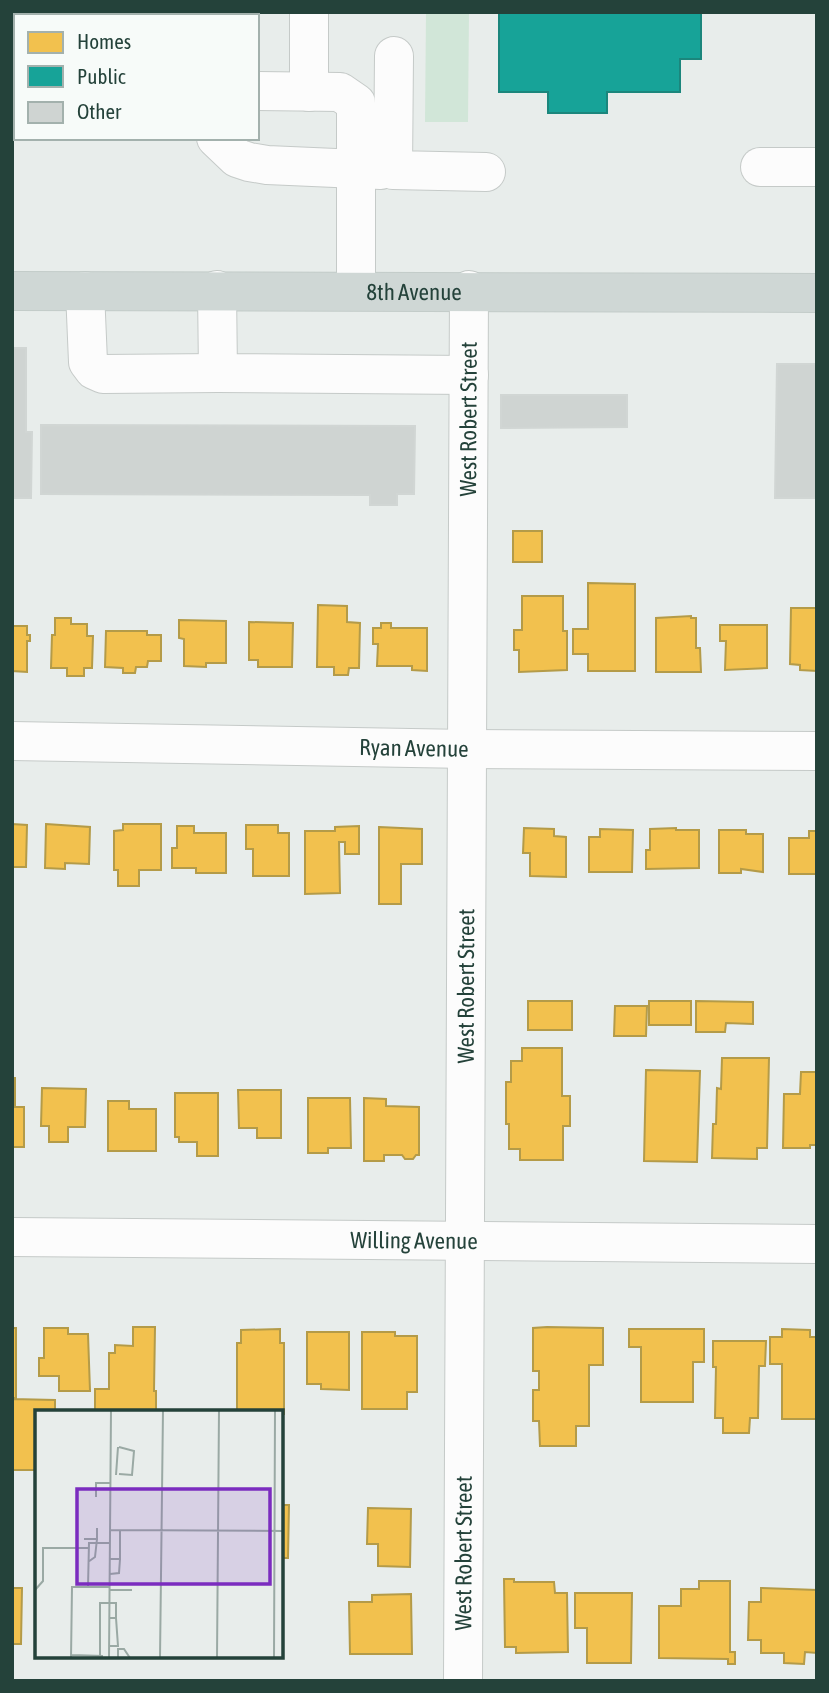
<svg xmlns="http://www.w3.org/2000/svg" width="829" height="1693" font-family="'Asap Condensed',sans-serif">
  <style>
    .green { fill: #d1e6d8 }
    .homes { fill: #f2c14e; stroke: #b49b48; stroke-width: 2 }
    .public { fill: #17a398; stroke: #1b867c; stroke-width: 2 }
    .building { fill: #cfd4d2; stroke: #d1d6d4; stroke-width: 2 }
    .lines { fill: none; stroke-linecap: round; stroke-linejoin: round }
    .minor-casing { stroke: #c5cac8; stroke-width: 40 }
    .major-casing { stroke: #c3ccc9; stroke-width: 40 }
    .minor { stroke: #fcfcfc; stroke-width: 38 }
    .major { stroke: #cfd7d5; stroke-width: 38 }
    .labels { text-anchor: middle; stroke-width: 7; stroke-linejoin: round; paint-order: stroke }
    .street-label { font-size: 23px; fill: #24423a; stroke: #f7fbf9 }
    .inset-road { fill: none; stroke: #9aa9a4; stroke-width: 2 }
    .view { fill: #7b2cbf; fill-opacity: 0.15; stroke: #7b2cbf; stroke-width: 3.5 }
    .inset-edge { fill: none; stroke: #24423a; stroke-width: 3.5 }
  </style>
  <rect width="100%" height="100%" fill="#e8edeb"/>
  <path class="green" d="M426,12H469L468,122H425Z"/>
  <path class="homes" d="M513,531H542V562H513Z
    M588,583L635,584V671H588V654H573V629H588Z
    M522,596H563V631H567V670L519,672V650H514V630H522Z
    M318,605L347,606V622L360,623L359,668H349L348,675H334V667H317Z
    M791,608H817V671L800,670V665L790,664Z
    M691,616V618H696V648H700L701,672H656V618Z
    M55,618H71V624H87V636H93L92,668H84V676H67V668H51L52,635H55Z
    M179,620L226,621V663H206V667L184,666V639L179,638Z
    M249,622L293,623L292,667H258V660H249Z
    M381,623H391V628H427V671L412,670V666H377L378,644H373V628H381Z
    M720,625H767V668L725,670L726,641H720Z
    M12,626H27V635H30V641H27V672L12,671Z
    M106,631H147V635H161V661H148L147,667H136L135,673H123V668L105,667Z
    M12,824L27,825L26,867H12Z
    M46,824L90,827L89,864L65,863V869L45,868Z
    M123,824H161V870H139V886H118V870H114V831L123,830Z
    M246,825H278V833H289V876H253V849H246Z
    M177,826H194V833H226V873H196V868H172V848H177Z
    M359,826V854H345V842H339L340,893L305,894V831H335V827Z
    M379,827L422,829V864H401V904H379Z
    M524,828L554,829V836L566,837V877L530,876V853H523Z
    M676,828V830H699V868L646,869V850H650V829Z
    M600,829L633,830L632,872H589V837H600Z
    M719,830H746V834H763V872L741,869V873H719Z
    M809,831H817V874H789V838H809Z
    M528,1001H572V1030H528Z
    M649,1001H691V1025H649Z
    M696,1001L753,1002V1024L726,1023L725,1032H696Z
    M615,1006H647L646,1036H614Z
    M522,1048H562V1096H570V1126H563V1160H520V1149H509V1124H506V1082H511V1061H522Z
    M722,1058H769L767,1148H757V1159L712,1158L713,1124H716L717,1088L721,1089Z
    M646,1070L700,1071L697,1162L644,1161Z
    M801,1072H817V1145H810V1148H783L784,1094H800Z
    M12,1078H15V1107H24V1147H12Z
    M42,1088L86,1089L85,1127H68V1142H49V1126H41Z
    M238,1090H281V1138H257V1128H239Z
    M175,1093H218V1156H197V1142H179V1137H175Z
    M308,1098H350L351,1148H328V1153H308Z
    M364,1098L386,1099V1106L419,1107V1155H416L413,1159H405L402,1155H384V1161H364Z
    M108,1101H129V1109H156V1151H108Z
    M133,1327H155L154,1391H156V1411H95V1389H109V1353H115V1345L133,1346Z
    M547,1327L603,1328V1365H589V1426H576V1446H540L539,1421H533V1390H539V1371H533V1328Z
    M12,1328H16V1398H12Z
    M44,1328H68V1334H88L90,1391H59V1376H39V1358H44Z
    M280,1329V1343H284V1414H282V1411H237V1343H241V1330Z
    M629,1329H704V1362H693V1402H641V1347H629Z
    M782,1329L810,1330V1337H817V1419H782V1364H770V1337H782Z
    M307,1332H349V1390L321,1389V1384H307Z
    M362,1332H395V1336H417V1392H407V1409H362Z
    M713,1341H766L765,1366H759L758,1418H750L749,1433H723V1418H715L716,1367H713Z
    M12,1399L55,1400V1411H37V1470H12Z
    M282,1505H289L288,1558H282Z
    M368,1508L411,1509L410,1567L378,1566V1544H367Z
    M504,1579H514V1582H554L555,1593H567L568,1652L516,1653V1647H505Z
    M699,1581H730V1652H735V1664H728V1659L659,1658V1606H681V1589H699Z
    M12,1588H22L21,1644H12Z
    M761,1588L817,1590V1653L805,1652L804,1664L784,1663V1653H761V1640H748L749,1602H761Z
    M575,1593H632L631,1663H587V1628H575Z
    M411,1594L412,1654H350L349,1602H372V1595Z"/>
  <path class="public" d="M85,12H246V16H88Z
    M499,12H701V59H680V92H607V113H548V92H499Z"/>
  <path class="building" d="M12,348H26V432H32L31,498H12Z
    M777,364H817V498H775Z
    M501,395H627V427L501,428Z
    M41,425L415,426L414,494H397V505H370V495L41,494Z"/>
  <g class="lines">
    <g class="minor-casing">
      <g id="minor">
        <path d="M309,12V92"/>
        <path d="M394,56L393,170L486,172"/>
        <path d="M12,91H16"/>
        <path d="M257,91L340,92L356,103V290"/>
        <path d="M216,138L237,158L249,162L267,165L381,170"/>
        <path d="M760,167H817"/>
        <path d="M217,290L218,373L469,375"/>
        <path d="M85,291L88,362L94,370L103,374L218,373"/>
        <path id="s1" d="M12,741L468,749L817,751"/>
        <path id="s2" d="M12,1237L817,1244"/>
        <path id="s3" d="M463,1681L469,290"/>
      </g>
    </g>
    <g class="major-casing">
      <g id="major">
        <path id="s4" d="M12,291L817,293"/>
      </g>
    </g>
    <use href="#minor" class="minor"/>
    <use href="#major" class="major"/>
  </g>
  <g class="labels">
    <g class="street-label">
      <text dy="8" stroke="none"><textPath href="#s4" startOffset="402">8th Avenue</textPath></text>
      <text dy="8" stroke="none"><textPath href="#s3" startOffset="1262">West Robert Street</textPath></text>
      <text dy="8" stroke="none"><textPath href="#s1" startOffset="402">Ryan Avenue</textPath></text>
      <text dy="8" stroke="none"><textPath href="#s3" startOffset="695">West Robert Street</textPath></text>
      <text dy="8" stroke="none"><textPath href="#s2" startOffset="402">Willing Avenue</textPath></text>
      <text dy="8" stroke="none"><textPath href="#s3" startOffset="128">West Robert Street</textPath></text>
    </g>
  </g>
  <g transform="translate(35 1410)">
    <rect width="248" height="248" fill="#e8edeb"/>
    <path class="inset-road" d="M84,37L99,41L97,65L84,64M81,65L83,37M61,87V73H76M75,120L249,121M49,129H62V118M75,149H85V120M53,152L60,147L62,129M75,164L84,163L85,149M53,177H75M0,180L8,171V138H53M75,180H97M75,236H83L81,208M37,245L68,246M65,246V193H81V208H75M36,248L37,177H53L54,133H75M74,248L76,0M83,248V239H89L95,248M125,248L128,0M182,248L184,0M239,248L240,0"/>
    <path class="view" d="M42,79H235V174H42Z"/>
    <rect width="248" height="248" class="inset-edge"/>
  </g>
  <rect width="829" height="1693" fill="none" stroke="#24423a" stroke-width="28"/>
  <rect x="14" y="14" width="245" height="126" fill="#f7fbf9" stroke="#a3b1ad" stroke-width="2"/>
  <rect x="28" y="32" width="35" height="21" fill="#f2c14e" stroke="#a3b1ad" stroke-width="2"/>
  <text x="77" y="49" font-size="21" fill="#24423a">Homes</text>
  <rect x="28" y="66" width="35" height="21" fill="#17a398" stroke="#a3b1ad" stroke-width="2"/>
  <text x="77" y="84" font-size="21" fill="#24423a">Public</text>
  <rect x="28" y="102" width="35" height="21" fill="#cfd4d2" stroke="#a3b1ad" stroke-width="2"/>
  <text x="77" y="119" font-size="21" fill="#24423a">Other</text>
</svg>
